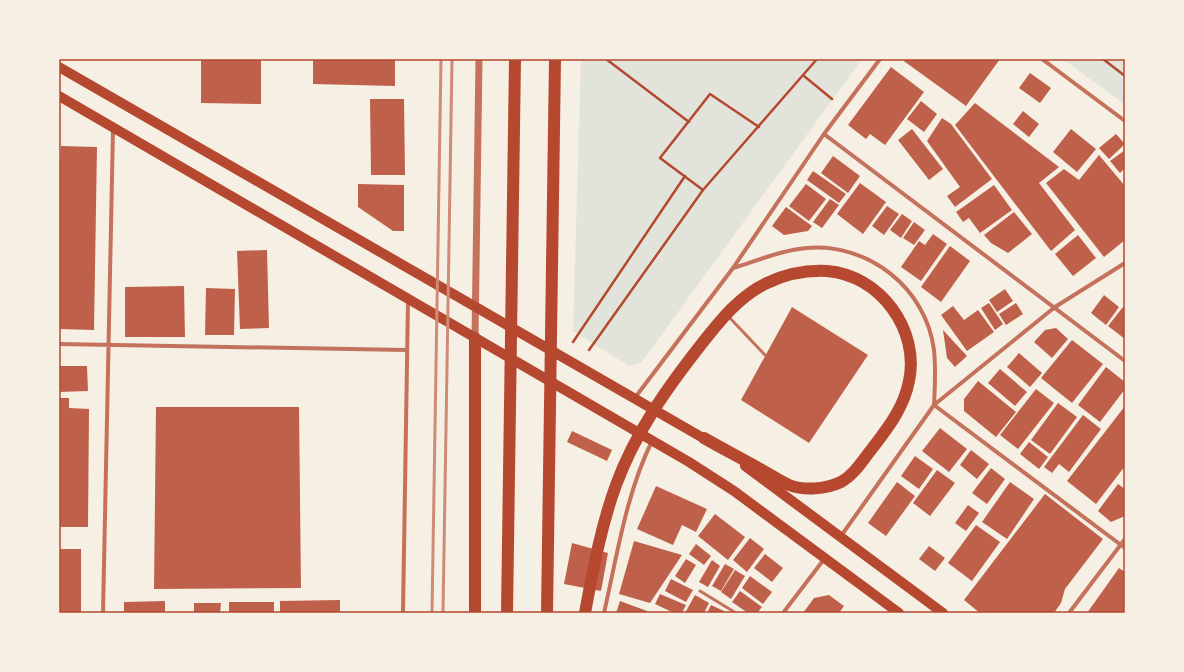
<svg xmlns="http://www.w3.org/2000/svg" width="1184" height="672" font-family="Manrope,sans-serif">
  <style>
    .green { fill: #e2e4dc }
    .building { fill: #bf614a }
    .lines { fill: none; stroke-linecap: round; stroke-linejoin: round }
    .path { stroke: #b5482f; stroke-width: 2.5 }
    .service { stroke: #c5725c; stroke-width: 3 }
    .minor { stroke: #c5725c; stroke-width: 4 }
    .tertiary { stroke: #c5725c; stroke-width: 7 }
    .primary { stroke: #b5482f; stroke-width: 10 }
    .motorway { stroke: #b5482f; stroke-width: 12 }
    .rail { stroke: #cf8b77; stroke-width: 3 }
    .neatline { fill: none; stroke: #b5482f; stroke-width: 1.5 }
  </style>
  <rect width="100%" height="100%" fill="#f6efe4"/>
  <path class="green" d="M581,59H862L641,363L629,366L573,331Z
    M1063,59H1125V105Z"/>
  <path class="building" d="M201,59H261V104L201,103Z
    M313,59H395V86L313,84Z
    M901,59H1000L966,106Z
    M891,67L924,92L885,145L870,134L866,139L848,125Z
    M1030,73L1051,88L1040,103L1019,88Z
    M370,99H404L405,175H371Z
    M921,101L937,114L924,132L907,119Z
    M975,103L1059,167L1039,183L1075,230L1051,251L955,125Z
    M1023,111L1039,124L1029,137L1013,124Z
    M942,118L951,124L992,179L955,207L947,196L960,187L927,141Z
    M912,129L943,169L929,180L898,140Z
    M1071,129L1096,149L1077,172L1053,152Z
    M1116,134L1125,144L1109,159L1099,148Z
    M61,146L97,147L94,330L59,329V186Z
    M1125,150V168L1120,173L1110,161Z
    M1099,155L1125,186V240L1104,257L1046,183L1064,169L1079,180Z
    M833,156L860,176L848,193L821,173Z
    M813,171L846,194L839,203L807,180Z
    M860,183L886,202L863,234L837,214Z
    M358,184L404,185V231H393L358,207Z
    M806,184L826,199L809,221L789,206Z
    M994,185L1012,210L980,233L969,218L963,222L956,212Z
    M830,199L839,205L822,228L813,222Z
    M887,206L899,214L884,235L872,226Z
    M786,207L812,226L808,231L784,235L772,226Z
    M1014,212L1032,234L1008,253L991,243L984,235Z
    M902,214L912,221L901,238L890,230Z
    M914,222L925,230L914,245L903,238Z
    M933,234L947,244L921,281L901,267L919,241L925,245Z
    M1078,235L1096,258L1073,276L1055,254Z
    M950,246L970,261L941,302L921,287Z
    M267,250L269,328L240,329L237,251Z
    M184,286L185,337H125V287Z
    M206,288L235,289L234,335H205Z
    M1005,289L1013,301L997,312L989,300Z
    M1104,295L1119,307L1106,325L1091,313Z
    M989,303L1003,324L995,330L981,308Z
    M1016,303L1023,314L1006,325L999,314Z
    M953,306L964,320L978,310L994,332L967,351L941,315Z
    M792,307L868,355L809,443L741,400Z
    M1123,307L1125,308V339L1108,326Z
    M1056,328L1068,339L1052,358L1034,342L1045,330Z
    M943,330L967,356L955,367L947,358Z
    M1072,340L1103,364L1072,403L1041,378Z
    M1019,353L1042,373L1030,387L1007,367Z
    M59,366H87L88,391L59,392Z
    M1106,367L1125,382V389L1100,422L1078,405Z
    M1000,369L1027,392L1015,406L988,383Z
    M978,381L1016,412L996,437L964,411V399Z
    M1036,389L1054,403L1018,449L1000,435Z
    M59,398H69V408L89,409L88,527H59Z
    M1058,403L1077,417L1050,454L1031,440Z
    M1125,406V466L1096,504L1067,481Z
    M156,407H299L301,588L154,589Z
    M1083,415L1101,429L1069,472L1059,464L1052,473L1044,467Z
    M940,428L967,449L949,472L922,451Z
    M572,431L612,450L607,461L567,442Z
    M1029,442L1048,457L1039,469L1020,454Z
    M971,450L989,464L977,479L960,465Z
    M915,456L933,469L919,489L901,476Z
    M991,468L1005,479L987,504L972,493Z
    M937,470L955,483L930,516L913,503Z
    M897,482L915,496L886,536L868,523Z
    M1010,482L1034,499L1007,539L982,522Z
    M1118,484L1125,489V516L1111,522L1098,511Z
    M656,486L707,509L696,532L682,525L673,545L637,529Z
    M1045,494L1103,539L1065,589L1061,603L1054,613H980L964,600Z
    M968,505L979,513L966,531L955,523Z
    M715,514L745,537L728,560L698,536Z
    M976,525L1000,542L972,581L948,563Z
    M750,538L764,549L747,572L733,560Z
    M634,541L682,555L650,603L619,594Z
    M572,543L608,553L601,591L564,584Z
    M696,544L711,556L704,565L689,554Z
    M929,546L945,558L935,571L919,559Z
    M59,549H81V613H59Z
    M765,554L783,568L772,582L754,568Z
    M686,559L696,565L685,583L675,576Z
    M712,560L720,566L708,587L699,582Z
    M725,564L734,569L721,591L712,586Z
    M1119,568L1125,572V613H1087Z
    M735,570L745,576L731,599L721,592Z
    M750,576L772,592L763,604L742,588Z
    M671,579L693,590L686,602L665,591Z
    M740,591L762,607L757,613H748L732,602Z
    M660,594L686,605L682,613H674L655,604Z
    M695,595L709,603L704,613H685Z
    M829,595L844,606L839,613H803L814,598Z
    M340,600V613H280V601Z
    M165,601V613H124V602Z
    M620,601L647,611L646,613H616Z
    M229,602H274V613H229Z
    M194,603H221L220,613H194Z
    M711,605L724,611L723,613H707Z"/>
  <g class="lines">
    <path class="path" d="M606,59L689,122
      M1103,59L1125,76
      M804,76L832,99
      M703,190L660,158L710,94L759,127
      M573,342L685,176
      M589,350L703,190L817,59"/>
    <path class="service" d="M728,316L765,355
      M700,591L736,613"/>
    <path class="minor" d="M1042,59L1125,121
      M824,134L1125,361
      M733,268C756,261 782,250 807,248C869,243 926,288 934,350C936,369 935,387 934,405
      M59,344L406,350
      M634,399L733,268L824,134L880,59
      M934,405L1125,548
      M841,536L934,405L1055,307L1125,263
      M103,613L113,129
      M403,613L408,300
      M604,613C617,556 626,494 652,441
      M783,613L825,558
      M1069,613L1125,539"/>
    <path class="tertiary" d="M475,338L479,59"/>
    <path class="primary" d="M59,67L710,442
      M59,96L689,462L734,491L899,613
      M745,466L943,613"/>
    <path class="motorway" d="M475,338V613
      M507,613L515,59
      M547,613L555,59
      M585,613C593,570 601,526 616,485C635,433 667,388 700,346C719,322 739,296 767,283C786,274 807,270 827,271C880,275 920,330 909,381C904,408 887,429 871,450C862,461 854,475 841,482C826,489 805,491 789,485C780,481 771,475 762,470C743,459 723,449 704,438"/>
    <path class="rail" d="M432,613L441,59
      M443,613L452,59"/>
  </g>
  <rect width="1184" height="672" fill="none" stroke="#f6efe4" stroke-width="120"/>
  <rect x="60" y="60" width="1064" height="552" class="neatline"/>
</svg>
